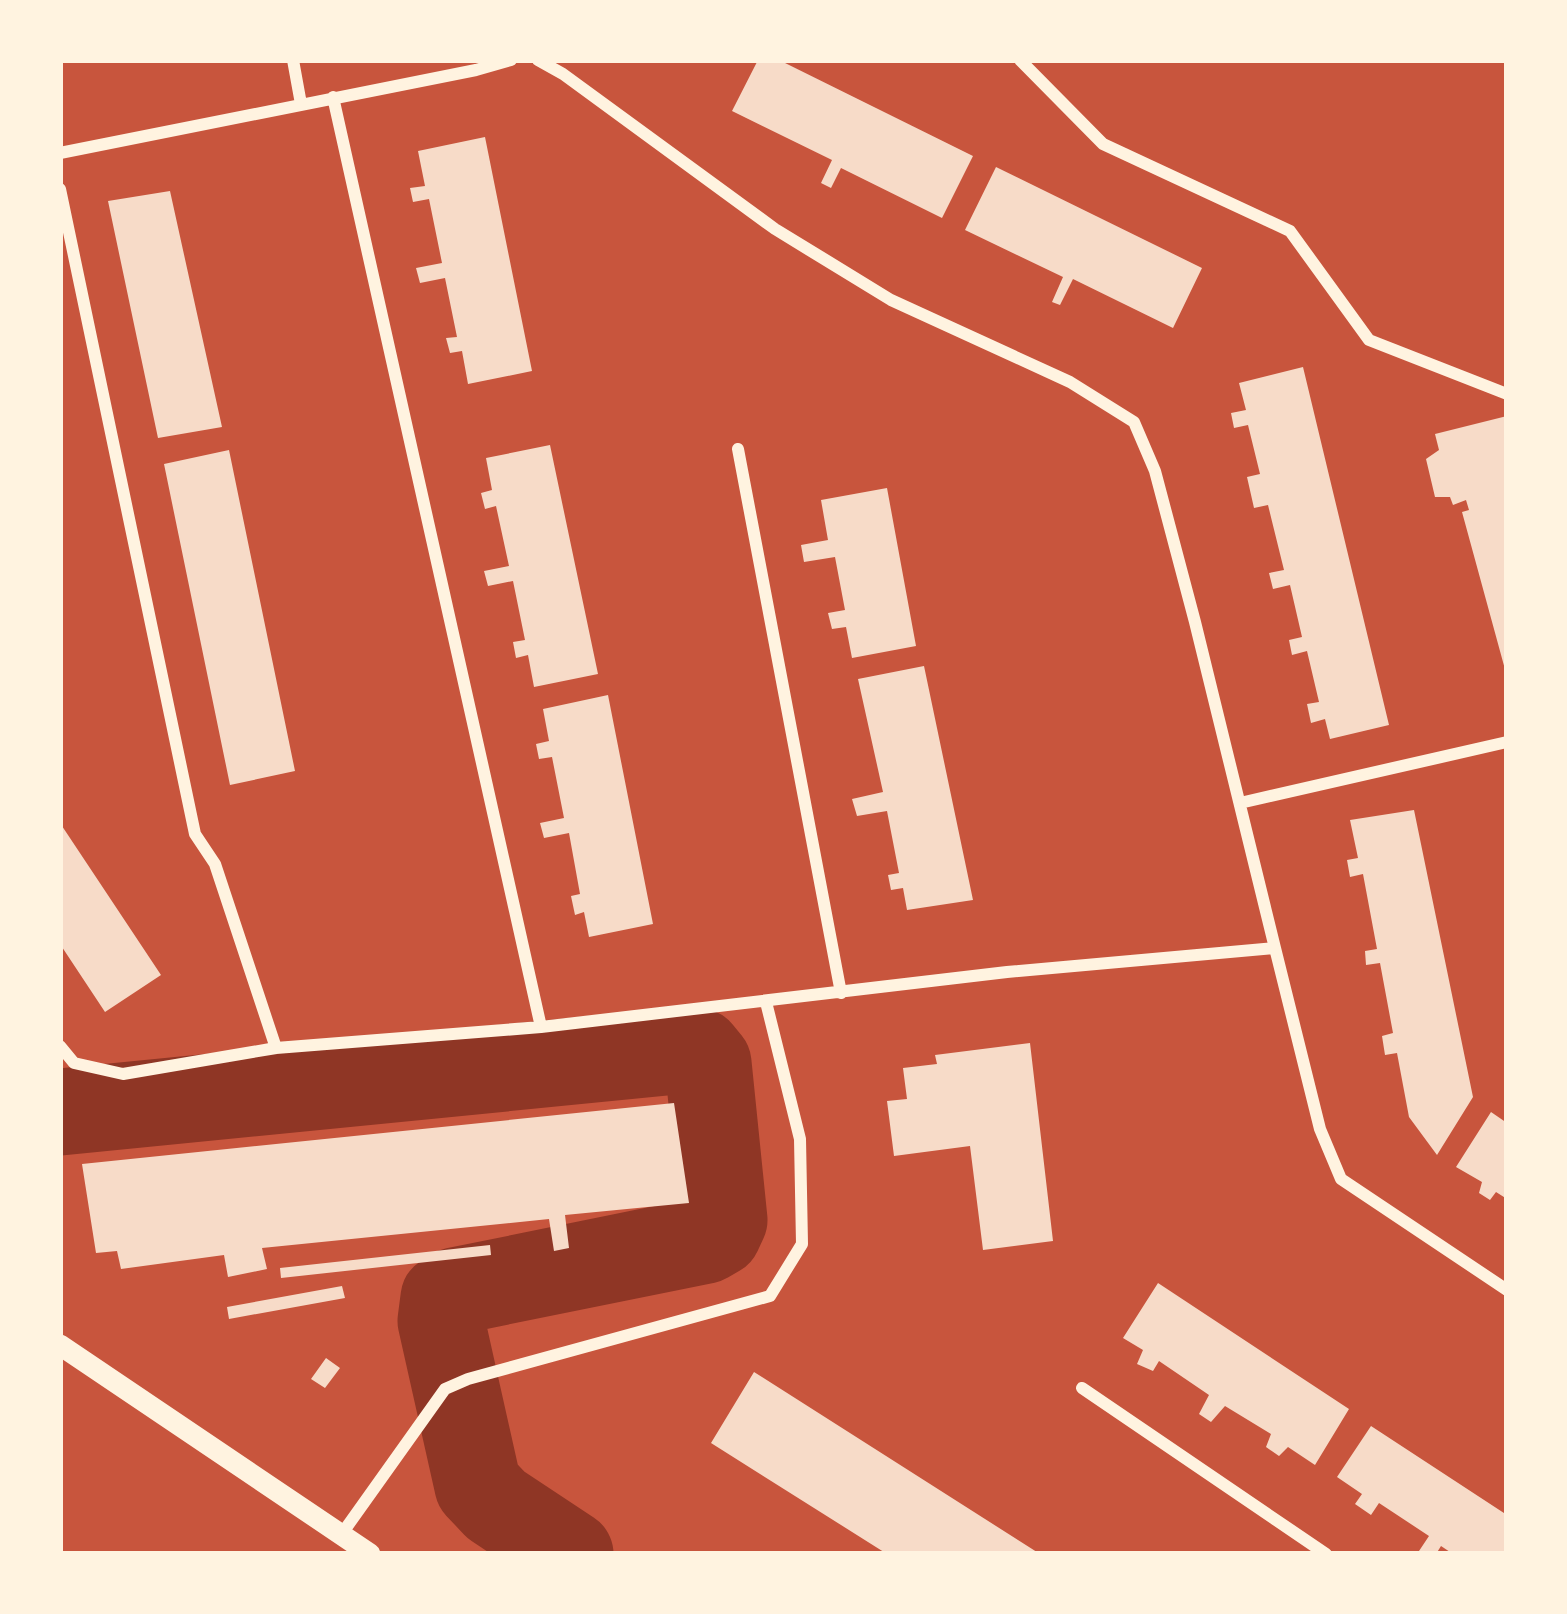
<svg xmlns="http://www.w3.org/2000/svg" width="1567" height="1614" font-family="Quicksand,sans-serif">
  <style>
    .lines { fill: none; stroke-linecap: round; stroke-linejoin: round }
    .river { stroke: #8f3625; stroke-width: 87 }
    .building { fill: #f7dbc8 }
    .minor { stroke: #fff3e0; stroke-width: 12 }
    .tertiary { stroke: #fff3e0; stroke-width: 21 }
  </style>
  <rect width="100%" height="100%" fill="#c8553d"/>
  <g class="lines">
    <path class="river" d="M60,1112L686,1050L699,1052L708,1063L724,1220L718,1233L706,1240L455,1291L444,1298L441,1321L478,1486L496,1505L570,1554"/>
  </g>
  <path class="building" d="M758,60H779L973,156L942,218L841,168L831,188L821,183L832,160L732,111Z
    M485,137L532,371L468,384L462,351L450,353L446,338L457,337L445,278L420,283L416,268L442,263L429,199L413,202L410,188L425,186L418,151Z
    M996,167L1202,268L1173,328L1073,279L1060,305L1052,302L1063,277L965,230Z
    M170,191L222,427L158,438L108,201Z
    M1303,367L1389,725L1330,739L1325,719L1311,723L1307,704L1319,702L1307,651L1292,655L1289,640L1302,637L1290,585L1273,589L1269,573L1284,570L1268,505L1254,508L1247,477L1260,474L1248,425L1234,428L1231,413L1246,410L1239,383Z
    M1507,416V673H1506L1462,512L1469,510L1466,500L1453,505L1450,497H1435L1426,459L1439,450L1435,434Z
    M550,445L598,674L534,687L528,655L516,658L513,642L525,640L513,581L488,586L484,571L509,566L496,506L485,509L481,493L492,490L486,458Z
    M229,450L295,771L230,785L164,464Z
    M887,488L916,646L852,658L846,627L832,629L828,613L845,610L835,557L804,562L801,545L828,540L821,500Z
    M924,666L973,900L907,910L903,888L891,890L888,875L899,873L887,811L857,816L852,799L883,792L858,679Z
    M608,695L653,924L589,937L584,912L575,915L571,896L580,894L569,833L544,838L540,823L564,818L552,757L539,759L536,744L549,741L543,709Z
    M1414,810L1473,1097L1437,1155L1409,1117L1397,1053L1385,1055L1382,1036L1393,1033L1380,963L1366,965L1365,951L1377,949L1363,874L1350,877L1347,860L1358,858L1350,820Z
    M60,823L161,975L105,1012L60,944Z
    M1030,1043L1053,1241L983,1250L970,1146L894,1156L887,1101L907,1099L903,1068L937,1064L935,1055Z
    M674,1103L689,1203L565,1215L569,1248L554,1251L549,1219L262,1248L267,1269L228,1277L224,1255L121,1269L117,1251L96,1253L82,1164Z
    M1491,1112L1507,1123V1199L1496,1192L1490,1200L1479,1193L1482,1182L1456,1167Z
    M490,1245L491,1255L281,1278L280,1268Z
    M1158,1283L1349,1409L1315,1465L1288,1447L1279,1456L1266,1447L1271,1434L1225,1406L1211,1422L1199,1414L1209,1395L1159,1361L1153,1371L1137,1364L1143,1350L1123,1338Z
    M342,1286L345,1298L229,1319L227,1307Z
    M326,1358L340,1368L325,1388L311,1379Z
    M754,1372L1040,1554H887L711,1443Z
    M1371,1426L1507,1515V1554H1453L1441,1546L1436,1554H1417L1429,1536L1379,1503L1371,1515L1355,1504L1362,1494L1337,1477Z"/>
  <g class="lines">
    <path class="minor" d="M293,60L301,104
      M1020,60L1103,144L1290,231L1369,340L1507,394
      M333,97L541,1027
      M60,153L476,70L511,60
      M60,189L195,834L215,864L276,1048
      M738,449L841,993
      M1240,803L1507,742
      M1275,948L1320,1129L1341,1179L1507,1290
      M60,1046L74,1063L123,1074L276,1048L541,1027L1007,972L1275,948L1195,622L1155,471L1134,422L1070,382L891,300L775,229L563,74L538,60
      M1082,1388L1326,1554
      M341,1535L445,1389L468,1379L770,1296L802,1244L800,1139L766,1002"/>
    <path class="tertiary" d="M60,1345L370,1554"/>
  </g>
  <rect width="1567" height="1614" fill="none" stroke="#fff3e0" stroke-width="126"/>
</svg>
